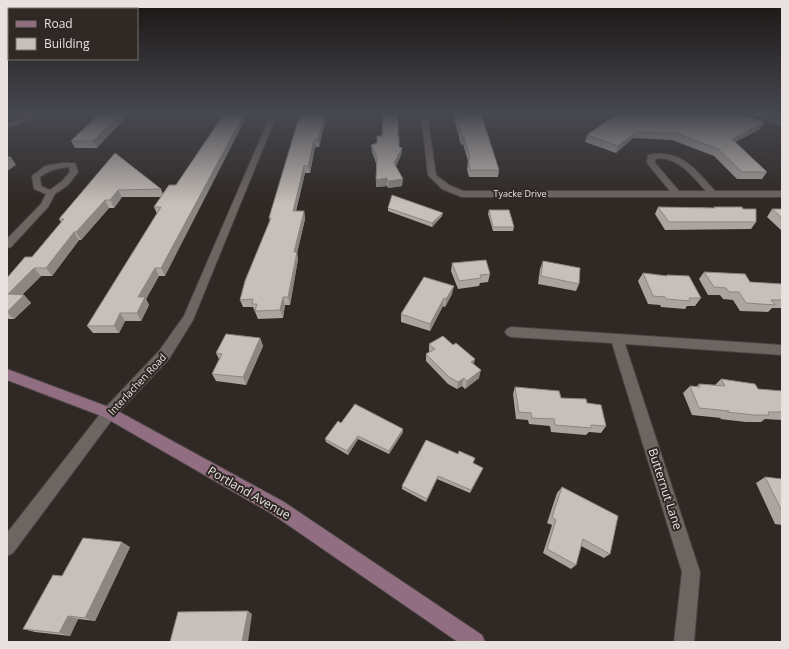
<svg xmlns="http://www.w3.org/2000/svg" width="789" height="649" font-family="'Open Sans',sans-serif">
  <style>
    .lines { fill: none; stroke-linecap: round; stroke-linejoin: round }
    .street-casing { stroke: #494340; stroke-width: 2 }
    .secondary-casing { stroke: #494340; stroke-width: 2 }
    .street { fill: #6d6561; fill-rule: evenodd }
    .secondary { fill: #926e82; fill-rule: evenodd }
    .wall { fill: #aba49f }
    .shaded-wall { fill: #8b8682 }
    .building { fill: #c7bfb9; stroke: #8b8682 }
    .labels { text-anchor: middle; stroke-width: 4; stroke-linejoin: round; paint-order: stroke }
    .far-street-label { font-size: 9px; fill: #e7e2e0; stroke: #2f2824 }
    .street-label { font-size: 10px; fill: #e7e2e0; stroke: #2f2824 }
    .near-street-label { font-size: 12px; fill: #e7e2e0; stroke: #2f2824 }
  </style>
  <rect width="100%" height="100%" fill="#2f2824"/>
  <g class="lines">
    <g class="street-casing">
      <path id="street" d="M271,114H277L193,320L169,359L114,417L13,553L7,556V533L104,409L159,351L184,316Z
        M421,114H427L436,175L449,185L463,191H670L647,163L648,155C681,148 696,170 715,191H782V197H462L442,189L428,175ZM661,158C682,161 693,177 706,191H679L655,163V159Z
        M752,114H760L782,122V126Z
        M62,163H75L78,172L68,185L55,194L48,207L11,247L7,248V239L41,204L46,194L34,189L32,176L45,166ZM69,167L70,172L62,181L50,190L41,186L40,177C49,170 58,168 69,167Z
        M511,327L782,345V355L625,344L700,572L694,642H674L682,572L612,343L511,337L507,335L505,332L507,329Z"/>
    </g>
    <g class="secondary-casing">
      <path id="secondary" d="M33,114H41L7,128V124Z
        M7,369L114,409L284,502L482,635L485,642H458L272,514L104,417L7,380Z"/>
    </g>
    <use href="#street" class="street"/>
    <use href="#secondary" class="secondary"/>
  </g>
  <path class="wall" d="M99,114L97,148H75L71,141Z
    M327,114L319,147H315L310,173H305L296,211H304L305,219L297,253L298,259L290,305H285L283,318L258,319L253,307H243L240,300L270,221L269,218Z
    M453,114H481L499,170L498,177H469L467,169L468,161L463,144L461,145Z
    M764,122L760,129L735,142L767,172L762,179H737L714,156L672,140L633,138L616,153L585,142L587,135Z
    M398,136L399,147L402,148L401,155L396,166L402,186L388,188L387,186L376,187V163L372,152L371,145Z
    M115,153L161,189L163,194L165,276H159L146,299L149,305L141,321H125L119,333H93L87,326L157,214L154,207L161,197H122L114,208H109L81,240H79L52,276H41L22,295H24L31,303L14,319H7V278L32,257L61,222L59,219Z
    M658,207L714,208V207L743,209L756,222L751,229L665,230L655,214Z
    M388,208L442,216L432,227L388,211Z
    M772,209H782V231L767,217Z
    M489,210L514,227L513,231H493L488,214Z
    M543,261L579,284L576,291L538,284L540,269Z
    M452,263L490,274L488,282L480,283L479,286L458,289L451,271Z
    M704,272L750,282L782,284V308H772L768,312L740,311L733,300L723,299L720,295H708L699,279Z
    M643,273L666,276L667,275L701,298L695,306H687L685,309L661,307L660,305L648,304L638,281Z
    M452,294L445,307L443,306L430,331L401,322V314Z
    M260,338L263,346L246,385L216,381L212,374L219,359L216,353Z
    M429,344L453,345L475,359L473,364L479,378L465,389L462,386L457,389L448,384L426,361V354L429,352Z
    M721,379L758,389L782,391V420L765,419L761,422H746L720,419L721,418L692,415L683,393L690,386L696,387L699,384L715,385Z
    M515,387L561,398L606,426L601,433L589,432L586,435L551,432L550,426L529,424L528,420L516,419L513,394Z
    M341,423L403,429V432L389,454L358,439L348,455L326,442L325,439Z
    M473,463L483,468L470,493L437,479L426,502L402,489V486Z
    M765,477L782,479V525L775,524L756,483Z
    M562,487L610,554L604,558L581,546L576,565L571,569L543,553L552,525L547,523L557,493Z
    M130,547L95,621L78,619L70,636L35,632L23,629L62,576Z"/>
  <path class="shaded-wall" d="M120,114H129L97,148L93,141Z
    M244,114H248L165,276L161,268Z
    M325,114H327L319,147L318,140Z
    M764,122L760,129L728,146L732,139Z
    M636,132L633,138L616,153L618,146Z
    M464,137L463,144L461,145L462,138Z
    M314,140L315,147L310,173L308,166Z
    M402,148L401,155L394,170V163Z
    M11,157L16,165L7,171V160Z
    M304,166L305,173L294,219L293,211Z
    M387,178V186L376,187V180Z
    M403,179L402,186L388,188V181Z
    M118,190L122,197L114,208L110,200Z
    M105,200L109,208L81,240L76,232Z
    M304,211L305,219L297,253L298,259L290,305L288,297L294,252Z
    M443,213L442,216L432,227V223Z
    M74,232L79,240L52,276L46,268Z
    M34,268L41,276L15,301L8,294Z
    M155,268L159,276L146,299L149,305L141,321L137,313L138,297Z
    M454,286L452,294L445,307L446,299Z
    M24,295L31,303L14,319L7,312Z
    M283,297L285,305L283,318L280,310Z
    M444,298L443,306L430,331V324Z
    M120,313L125,321L119,333L114,326Z
    M260,338L263,346L246,385L243,377Z
    M475,359L473,367L471,362Z
    M481,370L479,378L465,389L467,381Z
    M464,378L462,386L457,389L458,382Z
    M403,429V432L389,454V451Z
    M358,436V439L348,455L347,451Z
    M483,468L482,471L470,493L471,490Z
    M438,476L437,479L426,502L427,499Z
    M122,542L130,547L95,621L85,618Z
    M248,611L252,614L248,642H242Z
    M68,616L78,619L70,636L59,633Z"/>
  <path class="building" d="M99,114H120L93,141H71Z
    M224,114H244L161,268H155L138,297H145L137,313H120L114,326H87L161,207H154L169,185H176Z
    M300,114H325L318,140H314L308,166H304L293,211H304L294,252H297L288,297H283L280,310L255,311L257,304H252L253,299L240,300L245,281L271,218H269Z
    M383,114H398V136H399V147L402,148L394,163L403,179L388,181L387,178L376,180L377,157L371,145L377,143V136H382Z
    M456,114H481L499,170H470L468,162L470,158L464,137L462,138Z
    M617,114H741L764,122L732,139L767,172H742L718,149L676,133L636,132L618,146L587,135Z
    M115,153L161,189L118,190L110,200H105L76,232H74L46,268H34L8,294L24,295L7,312V278L25,257H32L64,219H59Z
    M7,157H11L7,160Z
    M392,195L443,213L432,223L388,208Z
    M658,207L715,208L714,207H742L743,209H756V222H669Z
    M772,209H782V218Z
    M489,210H509L514,227H493Z
    M486,260L490,274L480,275L481,278L459,281L452,263Z
    M543,261L580,268L579,284L541,276Z
    M704,272L745,274L750,282L782,284V300H771L775,305L746,303L739,292H729L726,288L714,287Z
    M643,273L667,276V275L689,276L701,298H689L690,301L666,299L665,297L653,296Z
    M424,277L454,286L446,299L444,298L430,324L401,314Z
    M226,334L260,338L243,377L212,374L222,354L216,353Z
    M443,336L453,345L456,343L475,359L471,362L481,370L467,381L464,378L458,382L449,377L426,354L435,349L429,344Z
    M721,379L755,384L758,389L782,391V412H768L769,415H754L727,412L729,411L699,408L690,386L700,387L699,384L725,386Z
    M515,387L559,391L561,398L586,399L587,403L601,405L606,426L591,425V428L555,425L554,419L532,418L531,413L519,412Z
    M355,404L403,429L389,451L358,436L347,451L325,439L338,421L341,423Z
    M426,440L458,454L459,451L475,458L473,463L483,468L471,490L438,476L427,499L402,486Z
    M765,477L782,479V511Z
    M562,487L618,516L610,554L583,539L576,565L547,549L556,520L552,517Z
    M83,538L122,542L85,618L68,616L59,633L23,629L53,575L62,576Z
    M248,611L242,642H170L178,612Z"/>
  <linearGradient id="sky" x2="0" y2="1"><stop stop-color="#1a1614"/><stop offset="0.56" stop-color="#474850"/><stop offset="1" stop-color="#474850" stop-opacity="0"/></linearGradient>
  <rect width="789" height="204" fill="url(#sky)"/>
  <g class="labels">
    <g class="far-street-label">
      <text x="520" y="197">Tyacke Drive</text>
    </g>
    <g class="street-label">
      <text transform="translate(137 384) rotate(-47)" y="4">Interlachen Road</text>
    </g>
    <g class="near-street-label">
      <text transform="translate(665 489) rotate(72)" y="4">Butternut Lane</text>
      <text transform="translate(249 493) rotate(30)" y="4">Portland Avenue</text>
    </g>
  </g>
  <rect width="789" height="649" fill="none" stroke="#e7e2e0" stroke-width="16"/>
  <rect x="8" y="8" width="130" height="52" fill="#2f2824" stroke="#79726f"/>
  <rect x="16" y="21" width="20" height="6" fill="#926e82" stroke="#79726f"/>
  <text x="44" y="28" font-size="12" fill="#e7e2e0">Road</text>
  <rect x="16" y="38" width="20" height="12" fill="#c7bfb9" stroke="#79726f"/>
  <text x="44" y="48" font-size="12" fill="#e7e2e0">Building</text>
</svg>
